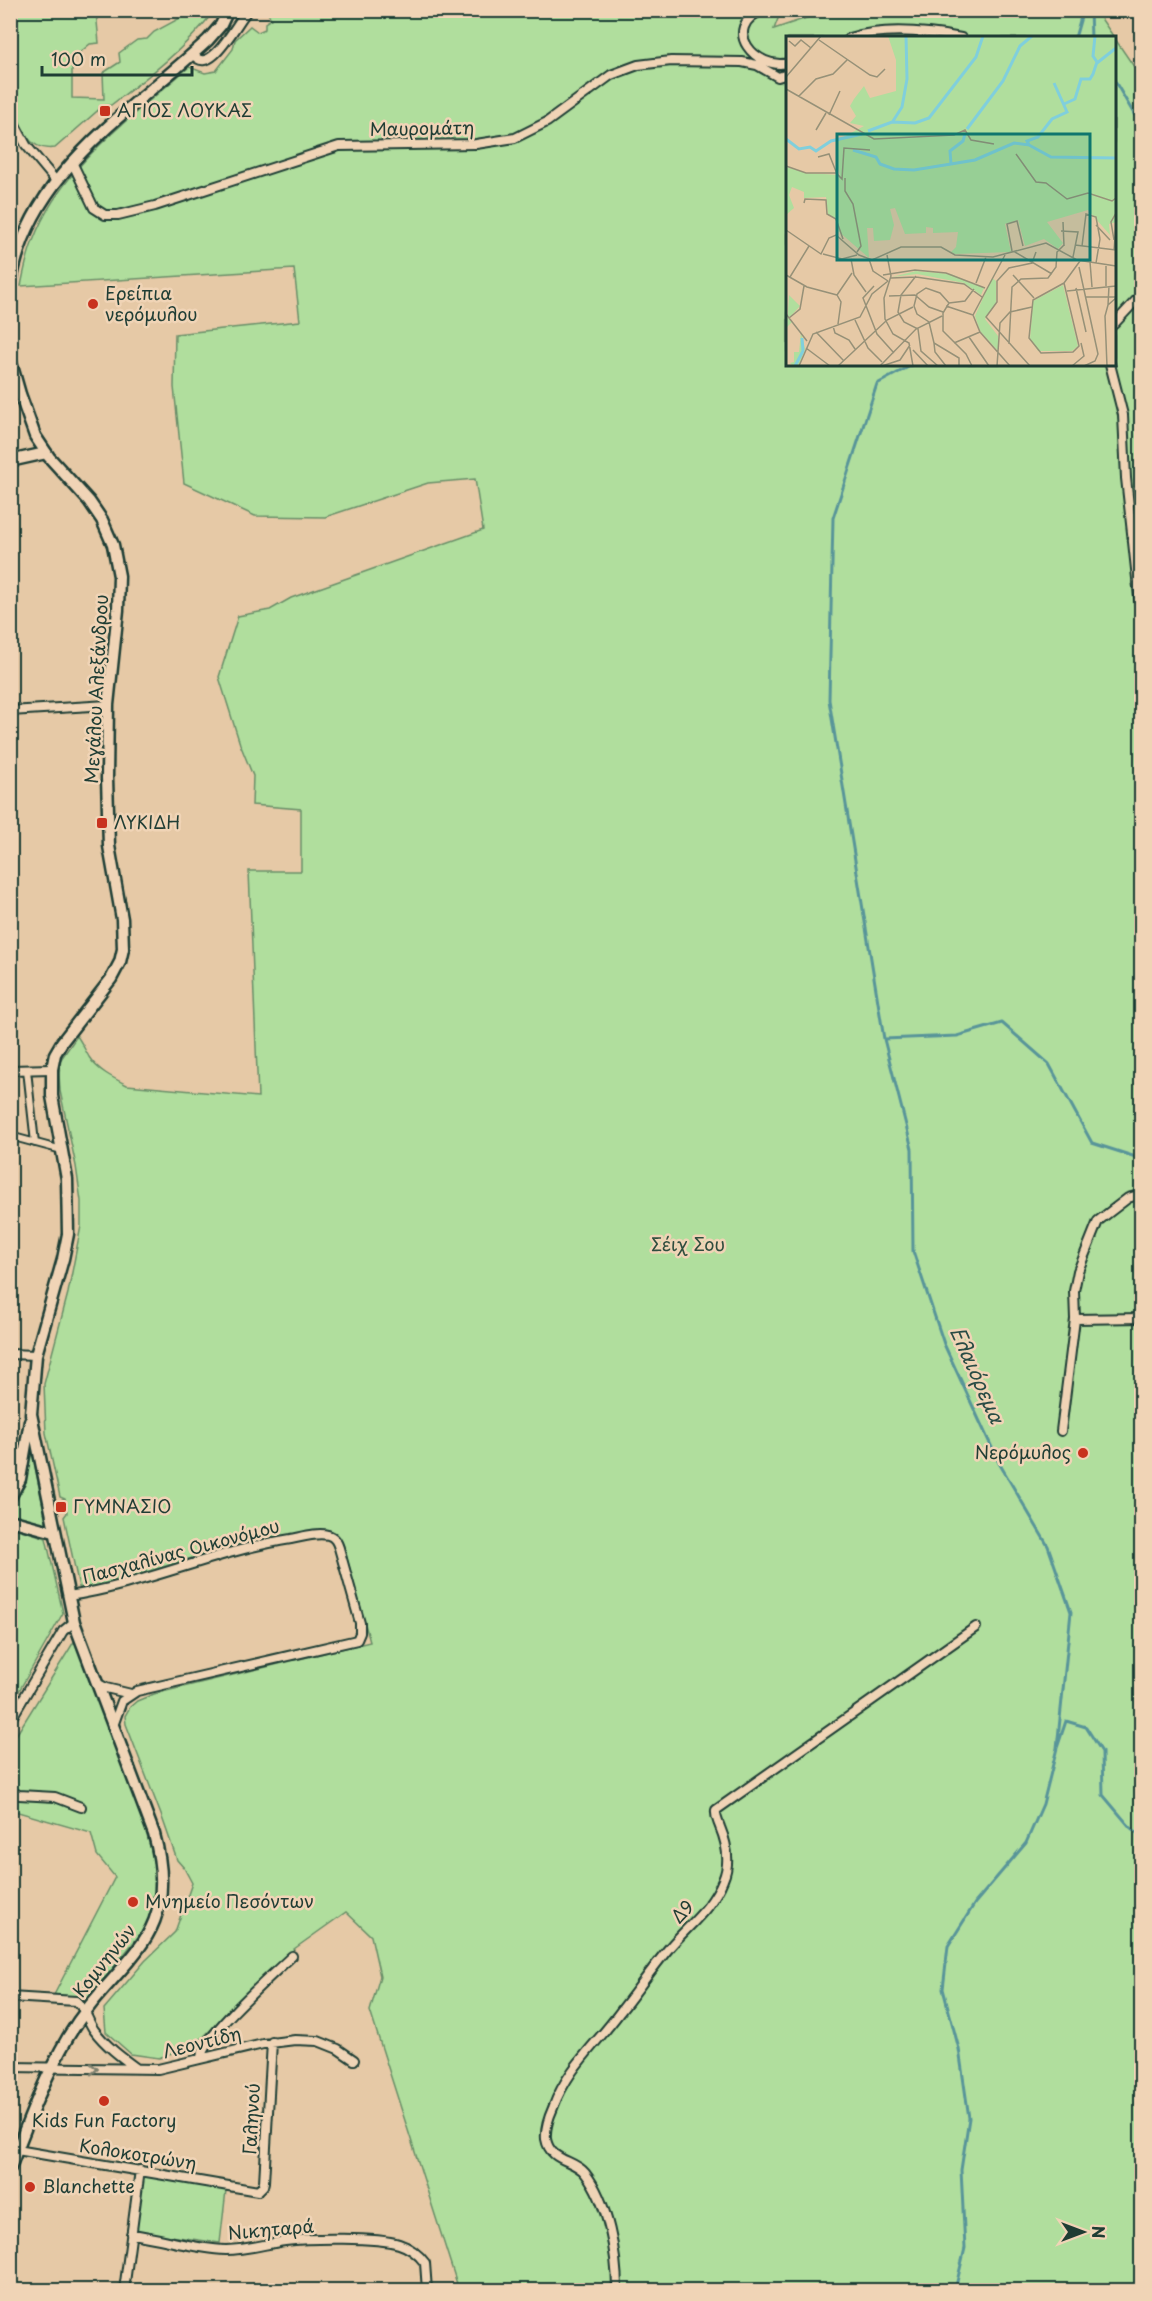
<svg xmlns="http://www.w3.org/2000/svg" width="1152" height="2301" font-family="'Playpen Sans',sans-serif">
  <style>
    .green { fill: #b0de9d; stroke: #688e68; stroke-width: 1.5; fill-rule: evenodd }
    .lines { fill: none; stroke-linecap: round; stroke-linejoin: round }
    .stream { stroke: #599599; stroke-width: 3 }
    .pedestrian-casing { stroke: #1f3d34; stroke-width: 10 }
    .minor-casing { stroke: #1f3d34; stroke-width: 12 }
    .tertiary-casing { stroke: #1f3d34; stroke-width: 15 }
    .secondary-casing { stroke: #1f3d34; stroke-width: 15 }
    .pedestrian { stroke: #f0d4b6; stroke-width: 6 }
    .minor { stroke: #f0d4b6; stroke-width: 8 }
    .tertiary { stroke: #f0d4b6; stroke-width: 10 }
    .secondary { stroke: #f0d4b6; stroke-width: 10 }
    .oneway { stroke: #7d816e }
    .poi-dot { fill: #c8321e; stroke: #f0d4b6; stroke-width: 2 }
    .labels { text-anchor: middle; stroke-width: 5; stroke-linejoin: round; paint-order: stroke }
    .poi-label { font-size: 18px; fill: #1f3d34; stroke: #f0d4b6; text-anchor: start }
    .street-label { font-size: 18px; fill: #1f3d34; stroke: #f0d4b6 }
    .park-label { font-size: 18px; fill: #2e4d3e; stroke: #f0d4b6 }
    .water-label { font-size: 20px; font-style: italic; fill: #294c45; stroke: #f0d4b6 }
    .inset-river { fill: none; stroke: #80cfdc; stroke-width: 3 }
    .inset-road { fill: none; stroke: #969178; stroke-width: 1.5 }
    .view { fill: #0f766e; fill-opacity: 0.15; stroke: #0f766e; stroke-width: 3 }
    .inset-edge { fill: none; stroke: #1f3d34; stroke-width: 3 }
  </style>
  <rect width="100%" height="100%" fill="#e6c9a6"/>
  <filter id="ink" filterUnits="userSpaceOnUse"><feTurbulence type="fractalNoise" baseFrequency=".0167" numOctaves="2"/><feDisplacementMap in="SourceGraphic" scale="12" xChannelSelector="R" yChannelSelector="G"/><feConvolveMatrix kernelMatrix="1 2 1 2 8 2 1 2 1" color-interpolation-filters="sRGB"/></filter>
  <g filter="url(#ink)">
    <path class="green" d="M17,11H96L99,43L90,44L72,59V98L104,99L103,73L120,62L119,53L137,40L147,39L154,32L184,16L188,11H214C186,48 148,77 111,105L103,106L55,148C0,156 14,43 17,11Z
      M267,11H781L774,29L827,11H1096L1141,77V2290H459L370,2011L380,1976L371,1936L346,1912L294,1949L197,2043L159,2058L131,2054L106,2032L104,2009L145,1961L175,1932L192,1883L184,1868L177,1860L163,1820L126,1724L125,1716L130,1707L137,1701L154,1694L370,1642L343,1544C340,1539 337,1533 331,1531C320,1528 305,1532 294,1534C228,1544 166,1567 102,1585L88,1588L79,1587L64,1517L67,1513L65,1499L60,1497L46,1433L44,1384L68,1293L81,1226V1201L76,1166L60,1091L59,1074L61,1059L77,1036C82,1043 85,1050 89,1057C97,1070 113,1078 127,1085L258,1097L249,871H301V809L252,805L253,776L240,744L219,677L238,616L270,610L291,598L483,530L475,479L428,483L325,517L255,516L184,483L174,387L175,334L300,321L294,269L21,286C24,271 27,255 33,241C60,167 132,117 189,67L205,73L216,71L233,49L235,40L250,26L258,32L265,29V23L271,19ZM788,38H1114V364H788Z
      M30,1454L33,1457L46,1521L44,1524L33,1523L11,1513V1507L25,1485Z
      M11,1526L46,1538L63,1613L11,1705Z
      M75,1640L144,1825L157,1871L156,1896L152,1913L141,1933L90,1997L54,1995L115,1877L97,1855L91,1833L11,1810L10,1745Z
      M142,2173L226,2190L220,2243L135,2231Z"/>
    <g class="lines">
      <path class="stream" d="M1090,10L1091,38
        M1075,38L1083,10
        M1114,80L1137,119L1142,136
        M914,364L877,384L833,518L829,700L884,1039L957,1036L1002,1023L1049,1064L1092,1143L1142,1159
        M884,1039L912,1149L913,1251L944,1344L999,1463L1048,1546L1071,1612L1057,1748L1066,1721L1086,1727L1102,1752L1103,1795L1130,1827L1142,1837
        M955,2290L965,2248L961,2170L969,2118L959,2049L943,1989L948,1946L975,1903L1026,1843L1043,1804L1057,1748"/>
      <g class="pedestrian-casing">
        <path id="pedestrian" d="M27,1070L35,1143
          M10,1136L62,1150"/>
      </g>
      <g class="minor-casing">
        <path id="minor" d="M12,10L11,81L13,121L26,145L56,181
          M763,10C719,28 757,71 788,63
          M849,38C885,27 925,31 961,38
          M193,54C210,79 237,21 248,10
          M72,162L94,208L105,215H118L155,206L339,146L476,144L515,138L547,122L611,75L638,65L671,61L742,62L757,65L778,77L788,74
          M1114,324L1142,294
          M1110,364L1123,415L1126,478L1142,624
          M10,711L108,705
          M10,1070L52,1069
          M1075,1319L1142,1318
          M10,1354L36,1355
          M1061,1431L1075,1319L1074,1291L1078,1271L1098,1221L1128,1198L1142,1194
          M68,1596C144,1585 215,1551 291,1539C302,1537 317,1532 328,1535C335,1537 337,1542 339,1548L360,1623V1633L357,1640L137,1691L122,1701L113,1726
          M97,1683L106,1688L131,1694
          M10,1721L63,1631L74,1622
          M10,1791L19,1795L55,1797L81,1807
          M10,1997L76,2001C86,2009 87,2020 94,2030C105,2045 121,2057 136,2068
          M201,2057C205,2034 272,1975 292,1956
          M10,2067L158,2069L263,2044L295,2040L318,2041L338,2049L354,2060
          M17,2150L258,2191L263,2186L264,2182L272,2042
          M131,2234C163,2238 194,2249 226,2250C247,2250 265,2244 285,2241C309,2238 377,2237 399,2244C409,2247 419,2255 425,2263L427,2290
          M124,2290L140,2170
          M617,2290C617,2255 608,2202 585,2173C574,2159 550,2162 546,2139C545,2129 549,2117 553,2108C568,2067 595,2046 620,2012C637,1991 652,1968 670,1947C689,1925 712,1908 723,1880C731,1862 727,1844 720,1827C718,1821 715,1817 716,1810L976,1627"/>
      </g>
      <g class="tertiary-casing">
        <path id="tertiary" d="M10,461L46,453
          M10,1520L54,1532"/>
      </g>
      <g class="secondary-casing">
        <path id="secondary" d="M10,290C24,174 130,113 208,40L221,25L228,10
          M10,359L20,394L35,436L49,457L89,501L102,520L113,545L119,576L118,610L108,705L107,778L109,846L122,919L123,949L120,962L111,979L62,1042L55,1054L52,1069V1096L67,1179L68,1234L63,1259L36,1355L31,1414L74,1622L154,1834C184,1943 115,1958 68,2037C44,2078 27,2124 10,2168
          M10,1498L20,1479L30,1421"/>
      </g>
      <use href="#pedestrian" class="pedestrian"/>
      <use href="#minor" class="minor"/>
      <use href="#tertiary" class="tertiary"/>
      <use href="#secondary" class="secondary"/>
    </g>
    <defs><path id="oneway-chevron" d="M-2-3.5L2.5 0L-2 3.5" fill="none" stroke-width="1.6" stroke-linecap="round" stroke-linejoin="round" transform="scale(1.5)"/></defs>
    <use class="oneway" href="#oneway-chevron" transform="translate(94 2069)"/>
  </g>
  <g class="poi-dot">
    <rect x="99" y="105" width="12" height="12" rx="3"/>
    <circle cx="93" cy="304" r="6"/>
    <rect x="96" y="817" width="12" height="12" rx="3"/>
    <circle cx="1083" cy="1453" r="6"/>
    <rect x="55" y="1501" width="12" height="12" rx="3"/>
    <circle cx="133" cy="1902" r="6"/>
    <circle cx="104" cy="2101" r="6"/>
    <circle cx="30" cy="2187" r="6"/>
  </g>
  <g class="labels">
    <g class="poi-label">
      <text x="117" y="117">ΑΓΙΟΣ ΛΟΥΚΑΣ</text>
      <text x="105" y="300">Ερείπια<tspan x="105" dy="21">νερόμυλου</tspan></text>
      <text x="114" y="829">ΛΥΚΙΔΗ</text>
      <text x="1071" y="1459" text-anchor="end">Νερόμυλος</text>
      <text x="73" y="1513">ΓΥΜΝΑΣΙΟ</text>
      <text x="145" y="1908">Μνημείο Πεσόντων</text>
      <text x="104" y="2127" text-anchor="middle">Kids Fun Factory</text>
      <text x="42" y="2193">Blanchette</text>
    </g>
    <g class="street-label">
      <text transform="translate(422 129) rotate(-1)" y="6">Μαυρομάτη</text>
      <text transform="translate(97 689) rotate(-87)" y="6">Μεγάλου Αλεξάνδρου</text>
      <text transform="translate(181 1552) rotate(-15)" y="6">Πασχαλίνας Οικονόμου</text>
      <text transform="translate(683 1912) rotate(-46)" y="6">Δ9</text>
      <text transform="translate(105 1961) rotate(-51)" y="6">Κομνηνών</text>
      <text transform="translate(202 2043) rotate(-14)" y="6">Λεοντίδη</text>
      <text transform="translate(252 2119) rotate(-87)" y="6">Γαληνού</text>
      <text transform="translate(138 2155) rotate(9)" y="6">Κολοκοτρώνη</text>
      <text transform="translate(271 2230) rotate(-5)" y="6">Νικηταρά</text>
    </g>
    <g class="park-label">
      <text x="688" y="1251">Σέιχ Σου</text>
    </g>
    <g class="water-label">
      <text transform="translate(977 1375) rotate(66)" y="7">Ελαιόρεμα</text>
    </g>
  </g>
  <g transform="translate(786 36)">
    <rect width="330" height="330" fill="#e6c9a6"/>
    <path d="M102,0H330V186L323,188L324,199L302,174L261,186L277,207L272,213L258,203L239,210L232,184L219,188L225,216L169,218L165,216L170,211L172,196L147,197V192L140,191V197L119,198L109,172L104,173L108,189L104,204L88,205L87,192H81L83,222L52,195V184L42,179L40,161L18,162V156L6,151L3,159L8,172L0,179V131L21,137L54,139L50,126L52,104L78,90L64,87L70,80L64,70L68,63L78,50L84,62L110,55V24ZM130,235L165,238L198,252L195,259L178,247L131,238L106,241ZM206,242L210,245V267L199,283L212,300V315L194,295L189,280ZM277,249L292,310L286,315H252L244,303L247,265ZM3,259L14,270L3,282L6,286L1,291ZM15,296L19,313L13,330H7L4,327L8,326V316H13Z" fill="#b0de9d"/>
    <path class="inset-river" d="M311,27L330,12M278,68L289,63L295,43H304L307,38L311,26L307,20L309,0M107,85L116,71L121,43L120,0M181,93L217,45L234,10L246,0M82,95L106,86L129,87L143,82L190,21L197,0M0,103L13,113L24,111L30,115L45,105L76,98M243,109L265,121L330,122M67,114L90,121L94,128L108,133L128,134L165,128L164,115L177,105L179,98M165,128L189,124L228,107L243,109L241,105L252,101L266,83L281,76L268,47M9,330L17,315L16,302"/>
    <path class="inset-road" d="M33,4L84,39L91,41L99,33M3,5L9,10L15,4L25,12M0,41L35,0M0,53L88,103L168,99L179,94L185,104L208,108M13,60L30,43L47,38L61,24M43,79L54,55M30,94L40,77M230,118L250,146L260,147L281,163L302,157L326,165L330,162M32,121L43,118L51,138M0,130L20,137H50L56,143L58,112L84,114M59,142V155L67,168L75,210L71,216M18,167L19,163L40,164L41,178L50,183L57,203M277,186L278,210M310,189L324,204M0,194L35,218L43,202L50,199L73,219L86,224L115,211H155L169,219L207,221L260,207L291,224L330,230M275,195L292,196L287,221M328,204L325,186L330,177M289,209L330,214M296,210L300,178L310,181L314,203M328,214L330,189M226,215L221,188L231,185L237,210M229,216L266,238M37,218L56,223L71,219M101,219L105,240L98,262L99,283L107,298L123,307L127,330M65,223L68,239L80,256M83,223L87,235L102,245M304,226L306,251M310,227L314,203M293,231L312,318L309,325L298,330M0,239L21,251L51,259M97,239L129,234L160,237L199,252M227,239L248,262M130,240L115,259L112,276L118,286L132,293L135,315L152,330M4,241L23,210M105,242L130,241L178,248L196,261M190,247L200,221M278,247L293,310L287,316L255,317L243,302L247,264ZM278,247L294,225M88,250L77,262L91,298L108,317M320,250V230M290,252L300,296M281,255L330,250M51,259L55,266L52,288M51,259L66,237M103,260L129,259L143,271L157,276M300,261H330M163,267L154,257L140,252L131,258L128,270L131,278L143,286L148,307L173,322V330M163,267L157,277V295L180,318L186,330M163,267L179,265L188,253M322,269L323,250M160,270L187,279M0,278L21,305M187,279L219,219M187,279L194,296L224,330M3,282L14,273L18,250M69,284L82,312L96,326M47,290L49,297L63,304L69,313M30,296L58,325M183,301L203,330M148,307L149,316L160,330M168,307L194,296M223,308L226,251L235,243L262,242L270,231L271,216L278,209M20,312L44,330M127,314L142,330M13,330L27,298L74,281L86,258L102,245M52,330L101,284L127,271M94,330L130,293L156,280M96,330L114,324L124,309M211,330L214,287L224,276L246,271M244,330L200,281L211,266V245L223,232L246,227L250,216M286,330L298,320L295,307M321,330L319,280L322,269L330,262"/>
    <path class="view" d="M51,98H304V224H51Z"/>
    <rect width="330" height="330" class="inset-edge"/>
  </g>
  <rect width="1152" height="2301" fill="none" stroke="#f0d4b6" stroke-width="36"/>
  <rect x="18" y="18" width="1116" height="2265" fill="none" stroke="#1f3d34" stroke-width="2" filter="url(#ink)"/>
  <g transform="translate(1083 2232) rotate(90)" stroke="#f0d4b6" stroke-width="4.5" paint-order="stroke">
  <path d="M0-4.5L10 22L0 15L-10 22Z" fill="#1f3d34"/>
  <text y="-9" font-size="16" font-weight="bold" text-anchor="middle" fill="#1f3d34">N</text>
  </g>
  <path d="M42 66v9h150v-9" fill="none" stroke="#1f3d34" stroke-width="3"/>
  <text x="51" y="66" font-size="18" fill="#1f3d34" stroke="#f0d4b6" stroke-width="4.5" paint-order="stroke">100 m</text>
</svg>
